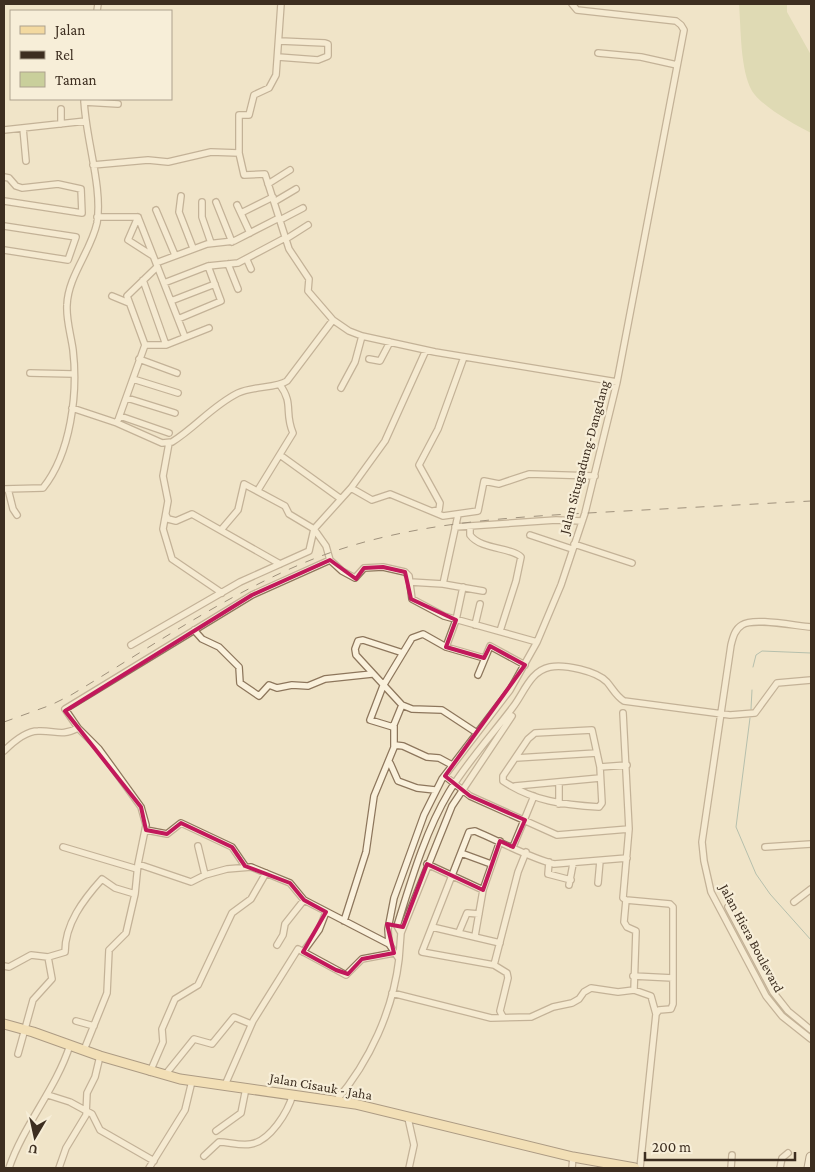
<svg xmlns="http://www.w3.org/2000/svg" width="815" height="1172" font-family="'Crimson Pro',serif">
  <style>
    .green { fill: #c9cf9b }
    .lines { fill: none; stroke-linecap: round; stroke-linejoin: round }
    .stream { stroke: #6f938a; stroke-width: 1 }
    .minor-casing { stroke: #8d765c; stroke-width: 8 }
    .secondary-casing { stroke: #6f573f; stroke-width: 11 }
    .primary-casing { stroke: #5b4430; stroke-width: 11 }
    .minor { stroke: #faf1dc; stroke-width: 5.5 }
    .secondary { stroke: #faf1dc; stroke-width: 9 }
    .primary { stroke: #f3d9a0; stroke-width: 9 }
    .rail { stroke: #3d2e20; stroke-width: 1; stroke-dasharray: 9 9; stroke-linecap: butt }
    .marked { fill: none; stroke: #c2185b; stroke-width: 4; stroke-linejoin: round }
    .labels { text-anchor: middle; stroke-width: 4.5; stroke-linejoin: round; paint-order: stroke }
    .street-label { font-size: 14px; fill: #3d2e20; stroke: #f7eed8 }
  </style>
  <rect width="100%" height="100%" fill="#f0e4c8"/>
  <path class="green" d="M739,4H787V12L811,55V133C795,125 761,106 752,91C740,70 741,28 739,4Z"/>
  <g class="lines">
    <path class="stream" d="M753,667L756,655L762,651L811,653
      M751,709L752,690
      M750,718L736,827L756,874L770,894L811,940"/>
    <g class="minor-casing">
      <path id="minor" d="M281,4L276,75L269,88L254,95L249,115H239V153L244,175L265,174L289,249L309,279L308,291L333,320L349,331L362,336L435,352L617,382
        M97,11L98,4
        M598,53L641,57L677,65
        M278,57L318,60L328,56V44L325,43L280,41
        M84,102L118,104
        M61,109V124
        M23,128L26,161
        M4,130L86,121
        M93,165L148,160L168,162L211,152L239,153
        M4,177L9,178L16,186L22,188L58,184L81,189L82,213L4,201
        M268,184L290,170
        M181,196L179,212L193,248
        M202,202V217L211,243
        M216,202L232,242
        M274,202L296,189
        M237,205L250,233
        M156,210L175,255
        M241,213L273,197
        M97,217H138L185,337
        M138,217L128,240L153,256
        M280,220L303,208
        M4,226L76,237L68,260L4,250
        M286,239L308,225
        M247,260L251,269
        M156,263L207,244L234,241L279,218
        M228,264L238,289
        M143,280L166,345
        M164,283L208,266L238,263L285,238
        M112,296L129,303
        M171,301L215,284
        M178,319L221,301L208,266
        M145,345H166L209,328
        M139,359L177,373
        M369,359L380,361L390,342
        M30,373L73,374
        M133,379L178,393
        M341,388L355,362L362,336
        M127,398L175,413
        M72,408L117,423L162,443L172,442C196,427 212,406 238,393C253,386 277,388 287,381L333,320
        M120,416L169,433
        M117,423L145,345L127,296L157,267
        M169,443L163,476L168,501L163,529L172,559L222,593
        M280,455L341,499
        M351,488L372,500L390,494L443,516L478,511L484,481L499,484L529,474L595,476
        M4,489L43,488C71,453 78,393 73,350C71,335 66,320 67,305C68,276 91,251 97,223C103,187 85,137 84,99
        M8,489L13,509L17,515
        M258,490L293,433C284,412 294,404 280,385
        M433,511L439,510L440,503L419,465L438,429L464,357
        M166,515L168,519L176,521L192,514L280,564
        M458,515L443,584L483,591
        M455,527L556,520L582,521
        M470,527V535C481,550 511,547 521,557L516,581L500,631
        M221,530L238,510L244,484L285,506L289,514L314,529L326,546L330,560
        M530,535L572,549
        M574,544L632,563
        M410,582L443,584
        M475,625L480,604
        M811,627C796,626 753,617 742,625C735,629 733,637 731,645L702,842L704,861L711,892L766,996L782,1016L811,1039
        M194,630L202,639L219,647L239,667L240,683L259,696L269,685L277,688L292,685L308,686L325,679L372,674
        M131,645L240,582L309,551L314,529L351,488L385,441L426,350
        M446,647L456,620L463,587
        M403,653L363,640L358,641L355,649L356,655L402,705L412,709L442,710L477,733
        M478,675L490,646L525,665
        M402,705L393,727L370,720L383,686L412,638L423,634L446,647L484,658
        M623,713L629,829L623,898L626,900L670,904L673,907V1004L671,1009L659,1010L656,1014L640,1168
        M394,726V747
        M78,728L65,709L252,595L330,560L342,571L355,578L364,568L383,567L405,572L409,576L412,599L444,616L537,642
        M592,730L600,767L602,803L599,807C564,805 533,801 503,781V776L528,739L535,733Z
        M4,751C12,743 26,731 38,731C55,730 61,737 78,728L99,749L141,807L146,825L138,864L135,894L126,933L109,950L107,993L84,1050
        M516,758L597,753
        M390,763L398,781L417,788L435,790
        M600,767L627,765
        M445,776L470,796L557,835L629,829
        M515,786L600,778
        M559,804V782
        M146,830L167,834L181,823L232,847L245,866
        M198,846L205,875
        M63,847L137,869
        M513,847L534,796
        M765,847L811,844
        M526,852L518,872L494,965L422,952L469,832L475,831C499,841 530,858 554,864L627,858
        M461,853L491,864
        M549,862L548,874L571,880
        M138,864L191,882L205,875L227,869L251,867L290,883L304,900L389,944
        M427,864L483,890
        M598,883L600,861
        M569,885L573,864
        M626,900L624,922L627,927L636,931L634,990L651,996L656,1014
        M794,902L811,889
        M728,907L773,992L788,1011L811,1030
        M344,921L366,852L374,796L395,745L403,746L427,757L439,758L452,765
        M432,927L500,943
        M459,932L467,913L479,914
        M401,933L397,926C411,881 425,832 449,792C467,762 492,735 513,707C524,693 530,671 550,667C564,664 597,671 607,682C613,689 616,696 624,701L730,715L755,713L777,683L811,680
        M475,936L483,890L500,841
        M277,945L283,935L285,924L304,900
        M303,952L319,930L326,912
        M399,959L401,933L452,806L512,716
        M494,965L507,973L508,978L500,1011L503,1017
        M4,966L9,967L31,955L48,957L65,952C65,924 83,900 102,879L115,888L135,894
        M633,976L673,978
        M392,993L491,1018L531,1017L553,1007L572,1003L579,999L584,992L591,988L618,992L634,990
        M76,1021L94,1026
        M18,1054L33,1000L52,979L48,957
        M150,1072L163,1042L162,1029L175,999L198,985L232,913L251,899L266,873
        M165,1075L194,1039L212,1044L234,1017L251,1024
        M225,1085L253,1021L298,949L346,975L362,959L394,953
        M48,1095L70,1102L92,1114L100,1130L154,1161
        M336,1101C370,1061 393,1010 399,959L389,944L388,929L394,898L424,815L442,779L510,690L537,642L561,585L585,513L617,382L684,30L681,25L676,21L577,10L572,4
        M408,1118L414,1145L409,1168
        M216,1131L241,1113L246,1088
        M204,1156L219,1142C229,1142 240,1146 251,1144C270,1141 288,1112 293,1094
        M9,1168C24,1124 56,1089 70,1045
        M59,1168L66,1148L86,1115L87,1093L95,1077L100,1056
        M149,1168L185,1110L192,1081
        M572,1168L573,1157
        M731,1168L732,1155
        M780,1168L782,1158L788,1153"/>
    </g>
    <g class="secondary-casing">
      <path id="secondary" d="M809,1168L811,1157"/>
    </g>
    <g class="primary-casing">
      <path id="primary" d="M4,1024L33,1032L100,1056L180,1079L355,1104L573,1157L635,1168"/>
    </g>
    <use href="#minor" class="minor"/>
    <use href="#secondary" class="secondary"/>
    <use href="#primary" class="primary"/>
    <path class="rail" d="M4,722L51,705L71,695C153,646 232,590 321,556C407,524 498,518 588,513C662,509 737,505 811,501"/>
  </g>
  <path d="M0 0H815V1172H0ZM330,560L356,579L364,568L383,567L405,572L411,599L456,620L446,647L484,658L490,646L525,665L445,776L470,796L525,820L513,847L500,841L483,890L427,864L403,927L387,924L394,953L362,959L348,974L336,970L303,952L326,912L304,900L290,883L245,866L232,847L181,823L167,834L146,830L141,807L65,711L252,595Z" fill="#f0e4c8" fill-opacity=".55" fill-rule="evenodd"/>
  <path class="marked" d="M330,560L356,579L364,568L383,567L405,572L411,599L456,620L446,647L484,658L490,646L525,665L445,776L470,796L525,820L513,847L500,841L483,890L427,864L403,927L387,924L394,953L362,959L348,974L336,970L303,952L326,912L304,900L290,883L245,866L232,847L181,823L167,834L146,830L141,807L65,711L252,595Z"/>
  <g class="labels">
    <g class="street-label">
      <text transform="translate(584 457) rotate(-75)" y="5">Jalan Situgadung-Dangdang</text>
      <text transform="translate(752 938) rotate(62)" y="5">Jalan Hiera Boulevard</text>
      <text transform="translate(321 1086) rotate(10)" y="5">Jalan Cisauk - Jaha</text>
    </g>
  </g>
  <rect width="815" height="1172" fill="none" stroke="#3d2e20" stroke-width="10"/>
  <rect x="10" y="10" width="162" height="90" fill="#f7eed8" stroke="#ada18e"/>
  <rect x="20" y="26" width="25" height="8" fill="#f3d9a0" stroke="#ada18e"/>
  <text x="55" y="35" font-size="15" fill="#3d2e20">Jalan</text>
  <rect x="20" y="51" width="25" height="8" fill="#3d2e20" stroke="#ada18e"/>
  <text x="55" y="60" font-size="15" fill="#3d2e20">Rel</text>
  <rect x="20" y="72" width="25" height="15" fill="#c9cf9b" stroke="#ada18e"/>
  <text x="55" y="85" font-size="15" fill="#3d2e20">Taman</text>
  <g transform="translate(35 1137) rotate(189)" stroke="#f7eed8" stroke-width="4" paint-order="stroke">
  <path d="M0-4L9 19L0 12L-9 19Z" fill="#3d2e20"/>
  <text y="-8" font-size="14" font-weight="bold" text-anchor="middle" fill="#3d2e20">U</text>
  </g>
  <path d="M645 1152v8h150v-8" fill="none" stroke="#3d2e20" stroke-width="2.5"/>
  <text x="652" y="1152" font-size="15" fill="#3d2e20" stroke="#f7eed8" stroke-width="4" paint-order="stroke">200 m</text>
</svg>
